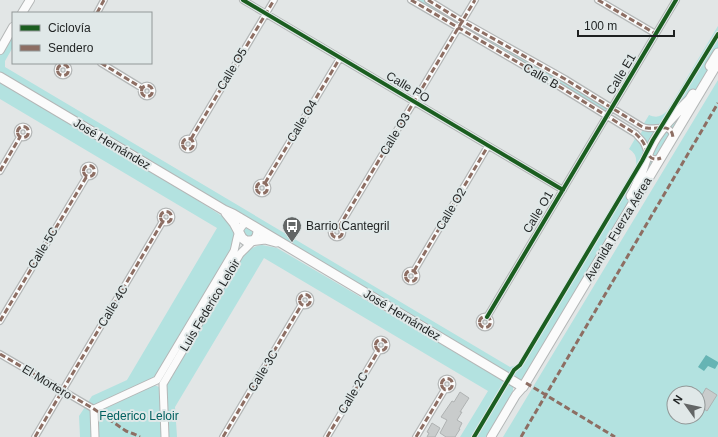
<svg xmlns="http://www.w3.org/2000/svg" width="718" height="437" font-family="Arial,sans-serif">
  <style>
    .green { fill: #b3e2e0; fill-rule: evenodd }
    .water { fill: #66b4b4 }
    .building { fill: #c9cccc; stroke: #afb2b2 }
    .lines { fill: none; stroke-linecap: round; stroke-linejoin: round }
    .minor-casing { stroke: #b4b7b7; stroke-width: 8 }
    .tertiary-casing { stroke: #b4b7b7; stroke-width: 9 }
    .secondary-casing { stroke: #b4b7b7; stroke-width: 10 }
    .primary-casing { stroke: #b4b7b7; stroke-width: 11 }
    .minor { stroke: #fbfbfb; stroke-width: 5.5 }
    .tertiary { stroke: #fbfbfb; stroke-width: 7 }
    .secondary { stroke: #fbfbfb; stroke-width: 8 }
    .primary { stroke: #fbfbfb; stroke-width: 9 }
    .quiet { stroke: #8d6e63; stroke-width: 3; stroke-dasharray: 6 3; stroke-linecap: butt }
    .cycleway-casing { stroke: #e0e8e8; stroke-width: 6 }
    .cycleway { stroke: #1b5e20; stroke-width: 4 }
    .labels { text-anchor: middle; stroke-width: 4; stroke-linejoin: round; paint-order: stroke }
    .street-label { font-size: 12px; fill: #1e2121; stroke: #e0e8e8 }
    .poi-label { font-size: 12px; fill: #1e2121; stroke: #e0e8e8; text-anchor: start }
    .park-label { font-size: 12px; fill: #00605f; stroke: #e0e8e8 }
  </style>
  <rect width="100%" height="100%" fill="#e2e6e6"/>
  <path class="green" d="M411,0H428L612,108L607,117Z
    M718,26V62L523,387L282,243L250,241L229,216L0,77V50L13,27V47L5,61V67L510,367L517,365L636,165C637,157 635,153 629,149L636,137L638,138L645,126L643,125L649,115C656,118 661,117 667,111Z
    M718,80V437H503L533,387ZM674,393H698V417H674Z
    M0,82L194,198L222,216L226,219L233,230L234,234L232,249L157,374L153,379L97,405H93L88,402L92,396L127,380L217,228L0,99Z
    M262,245L277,248L497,377L505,380L472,437H460L488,391L264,258L175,407L177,437H167L165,387L239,259C247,252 252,246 262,245Z
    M508,382L513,386V391L486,437H476Z
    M154,385L159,387L162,437H99L98,415L100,411Z
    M85,407L92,412L94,437H80L79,416Z"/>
  <path class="water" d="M706,355L718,362V364L715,369L708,366L704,371L698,367Z"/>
  <path class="building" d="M706,388L717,395L707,411L698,405V402Z
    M460,392L469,398L460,412H462L457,420L462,423L459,429H460L455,437H446L440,433L447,420L441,417L452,401L454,402Z
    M432,423L440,428L435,437H427L429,433L427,432Z"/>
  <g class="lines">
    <g class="minor-casing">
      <path id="minor" d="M243,0L563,190
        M411,0L560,87L636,134C638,137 641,139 643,142C648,149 647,163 660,158
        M428,0L462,21L565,79L641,126C643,127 645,128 647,128C656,130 672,122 673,138
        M598,0L656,34
        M97,13L104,0
        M101,63L142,88
        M57.5 70a5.5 5.5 0 1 1 11 0a5.5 5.5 0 1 1-11 0Z
        M141.5 91a5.5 5.5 0 1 1 11 0a5.5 5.5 0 1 1-11 0Z
        M17.5 132a5.5 5.5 0 1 1 11 0a5.5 5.5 0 1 1-11 0Z
        M182.5 144a5.5 5.5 0 1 1 11 0a5.5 5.5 0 1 1-11 0Z
        M191,139L274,0
        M83.5 171a5.5 5.5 0 1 1 11 0a5.5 5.5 0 1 1-11 0Z
        M0,171L20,137
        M256.5 188a5.5 5.5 0 1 1 11 0a5.5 5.5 0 1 1-11 0Z
        M265,183L340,58
        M160.5 217a5.5 5.5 0 1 1 11 0a5.5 5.5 0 1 1-11 0Z
        M331.5 232a5.5 5.5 0 1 1 11 0a5.5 5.5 0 1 1-11 0Z
        M339,227L475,0
        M405.5 276a5.5 5.5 0 1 1 11 0a5.5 5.5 0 1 1-11 0Z
        M414,271L488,146
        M299.5 300a5.5 5.5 0 1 1 11 0a5.5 5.5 0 1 1-11 0Z
        M479.5 322a5.5 5.5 0 1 1 11 0a5.5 5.5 0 1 1-11 0Z
        M487,317L676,0
        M0,321L87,176
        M375.5 345a5.5 5.5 0 1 1 11 0a5.5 5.5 0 1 1-11 0Z
        M0,354L94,409
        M441.5 384a5.5 5.5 0 1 1 11 0a5.5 5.5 0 1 1-11 0Z
        M35,437L163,221
        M223,437L302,304
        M327,437L379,350
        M416,437L445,389"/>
    </g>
    <g class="tertiary-casing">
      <path id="tertiary" d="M95,437L94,409L157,380L234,251C237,241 237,227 247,222
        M165,437L163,384L240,254C246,247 259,239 257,228"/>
    </g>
    <g class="secondary-casing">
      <path id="secondary" d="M22,13L30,0
        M0,50L13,27
        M491,437L516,395L523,387"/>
    </g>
    <g class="primary-casing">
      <path id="primary" d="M710,66L718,53
        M0,77L224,210L233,214L270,236L523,387L718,62
        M631,196C641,181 643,163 651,147C660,128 676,114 690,99L693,94
        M226,213L234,223L242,238L246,241H250L265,239L276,242"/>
    </g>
    <use href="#minor" class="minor"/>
    <use href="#tertiary" class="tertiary"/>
    <use href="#secondary" class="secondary"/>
    <use href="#primary" class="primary"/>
    <path class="quiet" d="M411,0L560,87L636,134C639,137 641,139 643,142C648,150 647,163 661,158
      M428,0L462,21L565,79L641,126C643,127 645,128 647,128C657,130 672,122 673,138
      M598,0L656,34
      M97,13L104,0
      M101,63L142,88
      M57.5 70a5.5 5.5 0 1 1 11 0a5.5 5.5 0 1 1-11 0Z
      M141.5 91a5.5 5.5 0 1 1 11 0a5.5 5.5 0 1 1-11 0Z
      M17.5 132a5.5 5.5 0 1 1 11 0a5.5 5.5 0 1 1-11 0Z
      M182.5 144a5.5 5.5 0 1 1 11 0a5.5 5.5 0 1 1-11 0Z
      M191,139L274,0
      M83.5 171a5.5 5.5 0 1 1 11 0a5.5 5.5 0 1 1-11 0Z
      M0,171L20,137
      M256.5 188a5.5 5.5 0 1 1 11 0a5.5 5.5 0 1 1-11 0Z
      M265,183L340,58
      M160.5 217a5.5 5.5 0 1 1 11 0a5.5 5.5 0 1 1-11 0Z
      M331.5 232a5.5 5.5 0 1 1 11 0a5.5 5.5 0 1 1-11 0Z
      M339,227L475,0
      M405.5 276a5.5 5.5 0 1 1 11 0a5.5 5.5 0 1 1-11 0Z
      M414,271L488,146
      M299.5 300a5.5 5.5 0 1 1 11 0a5.5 5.5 0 1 1-11 0Z
      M479.5 322a5.5 5.5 0 1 1 11 0a5.5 5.5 0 1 1-11 0Z
      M0,321L87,176
      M375.5 345a5.5 5.5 0 1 1 11 0a5.5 5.5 0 1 1-11 0Z
      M0,354L94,409L126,431L134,434L140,437
      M441.5 384a5.5 5.5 0 1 1 11 0a5.5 5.5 0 1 1-11 0Z
      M526,383L615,437
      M35,437L163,221
      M223,437L302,304
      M327,437L379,350
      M416,437L445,389
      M521,437L718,103"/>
    <g class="cycleway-casing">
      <path id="cycleway" d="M243,0L563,190
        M487,317L676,0
        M474,437L514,370L520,365L642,161L653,140L718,34"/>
    </g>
    <use href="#cycleway" class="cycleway"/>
  </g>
  <defs>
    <g id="bus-pin" transform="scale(1)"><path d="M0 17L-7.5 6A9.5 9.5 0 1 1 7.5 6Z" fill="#636666" stroke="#e0e8e8"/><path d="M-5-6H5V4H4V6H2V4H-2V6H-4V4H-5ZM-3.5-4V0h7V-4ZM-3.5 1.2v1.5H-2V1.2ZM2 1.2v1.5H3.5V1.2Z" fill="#fff"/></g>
  </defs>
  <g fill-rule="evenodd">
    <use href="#bus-pin" x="292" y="226"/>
  </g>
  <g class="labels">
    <g class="street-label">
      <text transform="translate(232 69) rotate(-59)" y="4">Calle O5</text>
      <text transform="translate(621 74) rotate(-59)" y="4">Calle E1</text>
      <text transform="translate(541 76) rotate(30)" y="4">Calle B</text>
      <text transform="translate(408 87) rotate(31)" y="4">Calle PO</text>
      <text transform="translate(302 121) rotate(-59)" y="4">Calle O4</text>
      <text transform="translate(395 134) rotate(-59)" y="4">Calle O3</text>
      <text transform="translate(112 144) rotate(31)" y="4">José Hernández</text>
      <text transform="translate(451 209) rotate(-59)" y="4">Calle O2</text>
      <text transform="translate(538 212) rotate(-59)" y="4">Calle O1</text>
      <text transform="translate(618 229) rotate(-59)" y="4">Avenida Fuerza Aérea</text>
      <text transform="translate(43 248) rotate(-59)" y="4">Calle 5C</text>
      <text transform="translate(210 305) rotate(-59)" y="4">Luis Federico Leloir</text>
      <text transform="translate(113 306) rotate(-59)" y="4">Calle 4C</text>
      <text transform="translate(402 315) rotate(31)" y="4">José Hernández</text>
      <text transform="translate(263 371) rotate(-59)" y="4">Calle 3C</text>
      <text transform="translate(47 382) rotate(31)" y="4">El Mortero</text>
      <text transform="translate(353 393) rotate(-59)" y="4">Calle 2C</text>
    </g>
    <g class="poi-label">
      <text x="306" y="230">Barrio Cantegril</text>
    </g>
    <g class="park-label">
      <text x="139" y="420">Federico Leloir</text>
    </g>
  </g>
  <rect x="12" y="12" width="140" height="52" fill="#e0e8e8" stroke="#929898"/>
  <rect x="20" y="25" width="20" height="6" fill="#1b5e20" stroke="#929898"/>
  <text x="48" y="32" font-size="12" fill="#1e2121">Ciclovía</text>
  <rect x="20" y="45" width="20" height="6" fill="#8d6e63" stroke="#929898"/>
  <text x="48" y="52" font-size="12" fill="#1e2121">Sendero</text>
  <g transform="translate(686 405) rotate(303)"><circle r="19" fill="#e0e8e8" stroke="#929898"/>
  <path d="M0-3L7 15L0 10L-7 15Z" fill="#636666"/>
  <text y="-6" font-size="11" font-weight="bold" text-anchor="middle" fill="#1e2121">N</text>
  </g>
  <path d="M578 30v6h96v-6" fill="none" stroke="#1e2121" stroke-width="2"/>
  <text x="584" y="30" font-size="12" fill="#1e2121" stroke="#e0e8e8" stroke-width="3" paint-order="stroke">100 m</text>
</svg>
